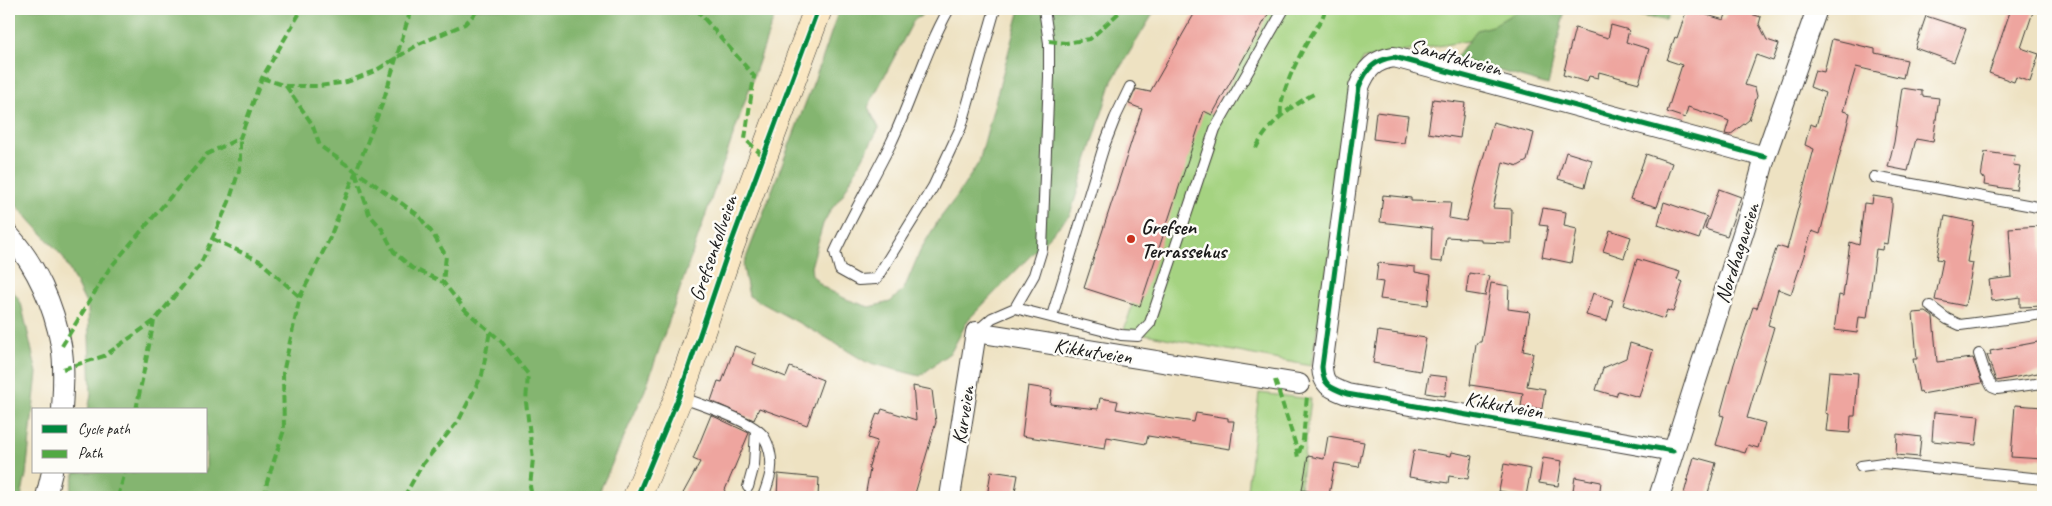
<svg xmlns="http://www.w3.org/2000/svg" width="2052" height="506" font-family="Caveat,sans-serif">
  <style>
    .green { fill: #a5d381; stroke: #60784e }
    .forest { fill: #84b56f; stroke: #506846 }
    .building { fill: #eea59f }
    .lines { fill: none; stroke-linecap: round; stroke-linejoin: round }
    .lane-casing { stroke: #3c3a35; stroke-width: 12 }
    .street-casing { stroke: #3c3a35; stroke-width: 22 }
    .secondary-casing { stroke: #3c3a35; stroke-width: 29 }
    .lane { stroke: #fff; stroke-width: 10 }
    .street { stroke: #fff; stroke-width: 20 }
    .secondary { stroke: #fae7c3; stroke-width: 28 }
    .quiet { stroke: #52a943; stroke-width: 4; stroke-dasharray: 8 4; stroke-linecap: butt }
    .cycleway-casing { stroke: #fdfcf7; stroke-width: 8 }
    .cycleway { stroke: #00873e; stroke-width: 5 }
    .poi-dot { fill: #c8321e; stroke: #fdfcf7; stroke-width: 2 }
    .labels { text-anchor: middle; stroke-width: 5; stroke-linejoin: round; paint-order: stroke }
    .street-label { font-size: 21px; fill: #1c1c1c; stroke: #fdfcf7 }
    .poi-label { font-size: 21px; font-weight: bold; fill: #1c1c1c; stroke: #fdfcf7; text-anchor: start }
  </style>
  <rect width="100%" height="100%" fill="#fdfcf7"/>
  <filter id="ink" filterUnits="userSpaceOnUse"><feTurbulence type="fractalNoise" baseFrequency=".02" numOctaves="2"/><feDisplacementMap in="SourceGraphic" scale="10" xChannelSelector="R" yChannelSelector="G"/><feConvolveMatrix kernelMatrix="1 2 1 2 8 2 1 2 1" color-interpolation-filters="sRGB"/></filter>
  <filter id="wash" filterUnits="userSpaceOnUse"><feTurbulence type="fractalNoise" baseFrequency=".0096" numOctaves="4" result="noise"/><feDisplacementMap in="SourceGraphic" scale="20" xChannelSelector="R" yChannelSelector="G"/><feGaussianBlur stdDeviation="1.12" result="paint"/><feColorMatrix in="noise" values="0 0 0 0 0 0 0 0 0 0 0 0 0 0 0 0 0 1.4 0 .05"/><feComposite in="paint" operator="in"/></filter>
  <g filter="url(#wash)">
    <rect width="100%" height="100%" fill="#eee2c2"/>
    <path class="green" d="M1259,9H1561L1549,27L1362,59L1311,366L1124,330L1194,119Z
      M1259,393L1311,399L1299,497H1246Z"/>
    <path class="forest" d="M9,9H777L645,390L597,497H69L75,472H206V410H88L91,395L88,308L63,257L9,197Z
      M839,9H925L921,16L914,20L868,107L879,128L842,196L830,211L823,224L811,267L812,275L823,287L846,299L869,307L890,302L904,289L921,249L938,221L957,196L979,162L1020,9H1156L1112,81L1070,215L968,320L951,352L920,376L866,362L825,337L749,296L743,266L822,60Z
      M1521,9H1565L1548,85L1455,58L1477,30L1492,26Z
      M1590,9H1671L1666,20Z
      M9,285L21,303L37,373L26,475L21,497H9Z"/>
    <g id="blocks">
      <path class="building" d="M1197,9H1271L1212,115L1204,111L1140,306L1084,288L1142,109L1129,104L1136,89L1150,92Z
        M1687,9L1724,20L1728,9H1734L1761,17L1759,24L1767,40L1779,44L1773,61L1756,55L1745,85L1755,88L1757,96L1749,120L1730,135L1725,134L1729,121L1722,118L1688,107L1685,118L1667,112L1682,65L1667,60L1675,37L1677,38Z
        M2011,9H2034L2021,48L2039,54L2030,82L2016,77L2014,82L1989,73Z
        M1926,16L1966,29L1954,62L1915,48Z
        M1611,25L1629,30L1626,42L1649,49L1639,83L1599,72L1598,78L1589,76L1587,82L1563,75L1575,28L1608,38Z
        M1832,39L1875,49V53L1907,60L1903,78L1856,67L1843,111L1850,113L1820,234L1812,231L1791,294L1778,289L1768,325L1774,327L1747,418L1765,423L1758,448L1748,445L1745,453L1716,445L1724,416L1720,415L1734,364L1753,307L1757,308L1777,246L1787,249L1814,149L1805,145L1810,124L1816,126L1825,93L1810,87L1815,70L1824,72Z
        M1902,88L1922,91V96L1939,98L1933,142L1916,139L1908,171L1888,167L1894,142Z
        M1433,99L1465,103L1460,138L1428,133Z
        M1376,112L1408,116L1404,143L1373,139Z
        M1493,122L1534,133L1527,161L1518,166L1503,162L1493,208L1512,209L1511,243L1481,242V239L1446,237L1442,262L1431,261L1432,228L1380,222L1383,195L1411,198V201L1451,202L1449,218L1466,221Z
        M1566,152L1592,160L1585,187L1558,179Z
        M1985,152L2015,156L2013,165L2020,166L2016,190L1984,185L1985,178L1981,177Z
        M1646,154L1672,163L1657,207L1630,199Z
        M1719,189L1741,197L1727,236L1705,229Z
        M1873,196L1892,199V207L1887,244L1883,243L1882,250L1876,249L1867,318L1859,317L1857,333L1834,330L1839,295L1843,296L1850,242L1859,245L1864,203L1872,204Z
        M1664,202L1707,217L1699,239L1658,225Z
        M1543,208L1566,212L1564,226L1577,229L1571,263L1542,257L1548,226L1539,225Z
        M1945,216L1974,222L1967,262L1973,263L1965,306L1935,300L1943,260L1937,259Z
        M2040,226L2043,265V306L2020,307V297L1992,301L1989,280L2012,277L2009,228Z
        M1610,230L1631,237L1624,258L1603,251Z
        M1637,259L1680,272L1677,280L1683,282L1673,312L1667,310L1664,319L1623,305Z
        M1378,263L1415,267V272L1431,275L1428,305L1380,299L1383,282L1376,281Z
        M1469,273L1489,276L1485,296L1466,293Z
        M1491,283L1509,286L1508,309L1530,312L1523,351L1533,353L1527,386L1545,389L1542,409L1521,406L1523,393L1470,385L1476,345L1478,342H1481Z
        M1593,293L1613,300L1607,321L1586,315Z
        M1926,312L1933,317L1937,362L1973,358L1982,383L1922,394L1921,391L1919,392L1913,359H1917L1913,313Z
        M1378,331L1426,338L1420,371L1373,363Z
        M2043,341V372L1996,381L1987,355H1991L1990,351Z
        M1630,343L1653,350L1639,397L1618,391L1616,396L1596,390L1603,368L1626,358Z
        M735,346L756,354L753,364L786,377L790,367L823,380L807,425L759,408L754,420L711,401L718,381L722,382Z
        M1829,371L1858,373L1855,416H1851L1850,433L1826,431L1828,414L1825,413Z
        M1429,375L1447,377L1445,396L1426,393Z
        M913,386L932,390L936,422L914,497H865L870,469H868L877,441L868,438L877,413L880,414L882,409L916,420Z
        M1028,386L1052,390L1050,404L1098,409L1100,398L1118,401L1116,409L1167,418L1194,422L1196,413L1228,418V421H1234L1230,449L1148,436L1146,444L1107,437L1105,449L1022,436Z
        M2015,405L2043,407V459L2011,457Z
        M1934,412L1979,416L1976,445L1932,441Z
        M711,415L749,433L722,497H681L700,462L693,459Z
        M1897,434L1921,437L1919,457L1896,455Z
        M1328,436L1364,442L1359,467L1335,463L1329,495L1302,490L1308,456L1324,459Z
        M1414,450L1451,456L1452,452L1472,456L1468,479L1449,476L1448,483L1409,477Z
        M1694,457L1716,463L1707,497H1683Z
        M1543,458L1562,461L1558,486L1539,483Z
        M1504,464L1531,469L1526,496L1499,491Z
        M991,471L1018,475L1014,497H987Z
        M778,474L819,478L818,497H777Z
        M1575,477L1601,482L1599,497H1572Z"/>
    </g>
  </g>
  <g filter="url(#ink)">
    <use href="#blocks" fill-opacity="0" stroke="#3c3a35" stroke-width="1"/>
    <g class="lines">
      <g class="lane-casing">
        <path id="lane" d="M949,9C925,51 912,99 891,143C873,179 852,215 835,252L840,270L858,280L876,279L933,187L961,127L995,9
          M1874,177L2043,208
          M1930,306L1947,319L1960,325L2043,314
          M1015,308L1034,275L1042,249L1049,77V43L1044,9
          M1052,316L1104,146L1115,118L1130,87
          M976,332L992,318L1015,308L1121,335L1138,336L1150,323L1215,129L1284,9
          M1979,354L1986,376L1992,387L1997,389L2043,383
          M680,397C699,404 754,421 764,437C769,445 772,458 771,467C771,477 766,488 763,497
          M1861,466L1883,463L2043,479
          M748,487L754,465L756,430"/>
      </g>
      <g class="street-casing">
        <path id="street" d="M9,235C36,265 54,305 61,345C65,366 63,389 62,410
          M1673,451L1347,394C1331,388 1323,386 1322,367L1359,87C1366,69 1374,60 1394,57L1765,157
          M46,497L52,472
          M950,497L976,332L1299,384
          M1659,497L1753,202L1765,157L1817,9"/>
      </g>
      <g class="secondary-casing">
        <path id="secondary" d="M637,497L679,396L729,249L818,9"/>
      </g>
      <use href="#lane" class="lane"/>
      <use href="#street" class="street"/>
      <use href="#secondary" class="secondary"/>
      <path class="quiet" d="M332,9L340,12L342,9
        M696,9L754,76L745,139L763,156
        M1049,41L1066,43L1090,39L1123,9
        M262,78L286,86H319L347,82L375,71L419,44L465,24L479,9
        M286,86L312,124L320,146L418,215L433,234L446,256L443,282
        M1281,115C1278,96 1299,56 1309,39C1315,29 1323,21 1325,9
        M1256,148C1268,124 1290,106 1314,94
        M356,173L369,214L382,229L394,252L412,268L443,282L466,311L500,340L528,374L526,402L533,459L530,486L532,497
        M213,239L260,261L300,297
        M62,346L109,269L207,154L240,138L262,78L302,9
        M63,369L104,356L154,321L200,265L229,202L240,167V138
        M1275,380L1296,446L1298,458
        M136,410L154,321
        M1299,453L1303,440L1307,396
        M118,497L125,472
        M265,497L267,482L284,430L283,373L300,297L329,240L383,102L411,9
        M404,497L422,465L459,420L482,375L490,331"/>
      <g class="cycleway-casing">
        <path id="cycleway" d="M1673,451L1347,394C1331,388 1323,386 1322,367L1359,87C1366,69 1374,60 1394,57L1765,157
          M637,497L679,396L729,249L818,9"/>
      </g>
      <use href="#cycleway" class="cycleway"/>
    </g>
  </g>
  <circle class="poi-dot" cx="1131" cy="239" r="5"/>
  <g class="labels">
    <g class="street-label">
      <text transform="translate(1456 57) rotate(15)" y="7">Sandtakveien</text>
      <text transform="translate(713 248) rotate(-71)" y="7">Grefsenkollveien</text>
      <text transform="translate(1737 253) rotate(-72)" y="7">Nordhagaveien</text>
      <text transform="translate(1093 351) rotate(9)" y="7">Kikkutveien</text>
      <text transform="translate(1504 405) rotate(10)" y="7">Kikkutveien</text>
      <text transform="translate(963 415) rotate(-81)" y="7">Kurveien</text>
    </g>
    <g class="poi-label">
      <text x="1141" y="234">Grefsen<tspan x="1141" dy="24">Terrassehus</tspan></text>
    </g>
  </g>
  <rect width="2052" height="506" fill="none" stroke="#fdfcf7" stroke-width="30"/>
  <rect x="32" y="408" width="175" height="65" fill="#fdfcf7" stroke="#a3a29f"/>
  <rect x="42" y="425" width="25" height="8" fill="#00873e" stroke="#a3a29f"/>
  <text x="78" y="434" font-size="15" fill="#1c1c1c">Cycle path</text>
  <rect x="42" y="450" width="25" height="8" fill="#52a943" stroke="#a3a29f"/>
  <text x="78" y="458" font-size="15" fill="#1c1c1c">Path</text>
</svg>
